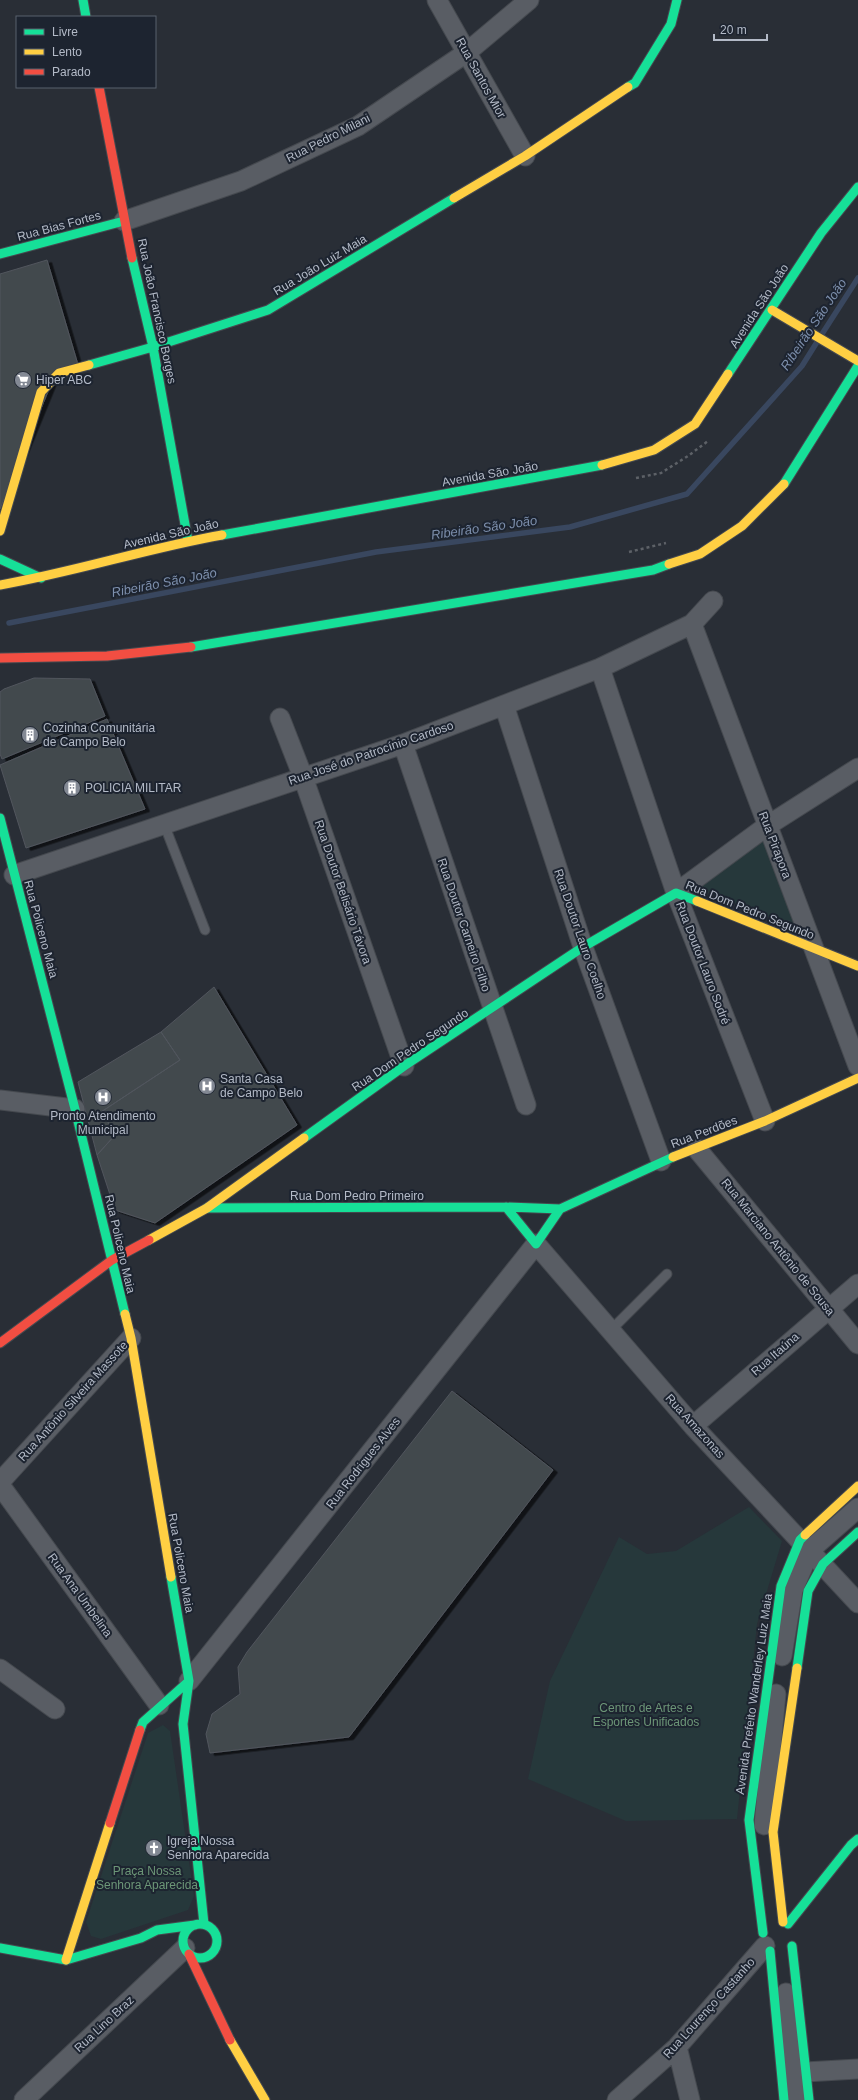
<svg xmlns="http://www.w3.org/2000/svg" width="858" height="2100" font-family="Arial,sans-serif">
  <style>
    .green { fill: #26383b }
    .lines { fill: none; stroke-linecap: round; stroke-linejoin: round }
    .stream { stroke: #39475f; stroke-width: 5.5 }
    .building { fill: #43484e; stroke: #51565d; filter: url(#shadow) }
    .lane-casing { stroke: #45494f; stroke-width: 11 }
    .street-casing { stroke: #45494f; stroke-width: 21 }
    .fast-casing { stroke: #45494f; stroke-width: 11 }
    .slow-casing { stroke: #45494f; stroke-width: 11 }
    .jam-casing { stroke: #45494f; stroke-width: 11 }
    .path { stroke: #5d6167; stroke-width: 2.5; stroke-dasharray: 3 3; stroke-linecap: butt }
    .lane { stroke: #595d64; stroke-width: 9 }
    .street { stroke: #595d64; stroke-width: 19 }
    .fast { stroke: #16e098; stroke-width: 9 }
    .slow { stroke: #ffcf43; stroke-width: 9 }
    .jam { stroke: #f24e42; stroke-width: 9 }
    .labels { text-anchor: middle; stroke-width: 4; stroke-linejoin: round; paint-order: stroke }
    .street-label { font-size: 12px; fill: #b3bac7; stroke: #1d2430 }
    .poi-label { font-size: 12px; fill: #b3bac7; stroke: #1d2430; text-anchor: start }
    .park-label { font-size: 12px; fill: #6c9677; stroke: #1d2430 }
    .water-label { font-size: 13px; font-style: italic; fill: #7d8fac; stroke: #1d2430 }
  </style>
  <defs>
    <filter id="shadow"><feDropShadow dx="4.5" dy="2.5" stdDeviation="0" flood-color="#0009"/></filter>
  </defs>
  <rect width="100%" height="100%" fill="#292e36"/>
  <path class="green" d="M765,837L796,928L694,887Z
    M749,1507L782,1541L757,1624L737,1819L626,1821L528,1779L550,1681L619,1537L647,1554L676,1551Z
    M163,1725L170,1731L194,1896L188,1910L101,1939L91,1936L86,1922L148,1733Z"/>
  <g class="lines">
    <path class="stream" d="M822,334L858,278
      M9,623L376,552L570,527L687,494L802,366L817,342"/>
  </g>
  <path class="building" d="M47,260L79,368L56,372L0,509V274Z
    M34,678L90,679L105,716L2,759L0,754V692L4,689Z
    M107,719L145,809L26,848L0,765Z
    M214,987L297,1125L155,1223L115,1210L97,1155L116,1134L101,1112L180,1060L161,1032Z
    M161,1032L180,1060L101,1112L116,1134L97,1155L78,1082Z
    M452,1391L553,1470L349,1737L210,1753L206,1734L212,1714L240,1694L238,1667L247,1652Z"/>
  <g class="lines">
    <g class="lane-casing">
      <path id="lane" d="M164,824L205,930
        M611,1330L667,1274"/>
    </g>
    <g class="street-casing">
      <path id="street" d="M437,0L525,156
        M124,221L241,181L358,126L466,53L529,0
        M692,624L858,1066
        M600,668L676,893L765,1121
        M504,705L583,947L661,1161
        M280,718L303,777L404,1066
        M403,744L526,1105
        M14,875L403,744L600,668L692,624L713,601
        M676,893L767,826L858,768
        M0,1100L75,1109
        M697,1149L858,1344
        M693,1426L858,1284
        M0,1482L131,1338
        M0,1485L159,1705
        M782,1656L793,1590L810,1550L858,1508
        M0,1669L55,1709
        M189,1681L536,1244L693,1426L858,1603
        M764,1825L776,1694
        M786,1993L797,2100
        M677,2047L690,2100
        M805,2072L858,2069
        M24,2100L185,1948
        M617,2100L677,2047L765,1946"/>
    </g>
    <g class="fast-casing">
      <path id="fast" d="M83,0L86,17
        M628,87L635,83L671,24L677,0
        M0,254L124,221
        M132,258L153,347L188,541
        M89,365L153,347L268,310L454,198
        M728,374L821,233L858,187
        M784,484L858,366
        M222,535L602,465
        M0,559L41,578
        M191,647L653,570L669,564
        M0,818L75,1109L125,1314
        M304,1138L404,1066L583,947L676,893L697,901
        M506,1207L536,1244L560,1209
        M207,1208L506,1207L560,1209L673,1157
        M171,1577L189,1681L183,1724L204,1924
        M797,1668L808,1591L823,1564L858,1532
        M140,1730L143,1722L189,1681
        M788,1924L851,1845L858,1839
        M183 1941a17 17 0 1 1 34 0a17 17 0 1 1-34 0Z
        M763,1933L749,1820L781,1586L800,1540L805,1535
        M792,1946L809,2100
        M0,1948L66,1960L141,1938L157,1930L195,1925
        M770,1951L784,2100"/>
    </g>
    <g class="slow-casing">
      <path id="slow" d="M454,198L525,156L628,87
        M772,310L858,361
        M602,465L654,450L695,424L728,374
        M0,531L41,392L59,373L89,365
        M669,564L700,554L742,526L784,484
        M0,585C75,572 148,548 222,535
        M697,901L858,966
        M673,1157L765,1121L858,1078
        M149,1240L207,1208L304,1138
        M125,1314L131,1338L171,1577
        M805,1535L858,1486
        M783,1922L773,1832L797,1668
        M66,1960L110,1823
        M230,2040L265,2100"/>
    </g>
    <g class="jam-casing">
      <path id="jam" d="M99,87L132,258
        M0,658L107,656L191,647
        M0,1343L112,1260L149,1240
        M110,1823L140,1730
        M189,1954L230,2040"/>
    </g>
    <path class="path" d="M636,478L661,473L688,456L708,441
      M629,552L666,543"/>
    <use href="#lane" class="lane"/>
    <use href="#street" class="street"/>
    <use href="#fast" class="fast"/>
    <use href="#slow" class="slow"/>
    <use href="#jam" class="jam"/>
  </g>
  <defs>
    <g id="supermarket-disc" transform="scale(0.9)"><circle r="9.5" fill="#838994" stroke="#1d2430"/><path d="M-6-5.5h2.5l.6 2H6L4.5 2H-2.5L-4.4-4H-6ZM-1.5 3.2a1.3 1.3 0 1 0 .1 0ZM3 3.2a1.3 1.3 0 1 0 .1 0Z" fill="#fff"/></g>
    <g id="building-disc" transform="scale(0.9)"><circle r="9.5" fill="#838994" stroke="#1d2430"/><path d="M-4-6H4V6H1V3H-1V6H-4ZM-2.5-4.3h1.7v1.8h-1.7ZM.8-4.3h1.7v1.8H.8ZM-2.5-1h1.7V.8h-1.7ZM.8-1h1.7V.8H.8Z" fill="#fff"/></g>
    <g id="hospital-disc" transform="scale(0.9)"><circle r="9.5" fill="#838994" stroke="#1d2430"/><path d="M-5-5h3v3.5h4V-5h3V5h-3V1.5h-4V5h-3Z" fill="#fff"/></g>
    <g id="church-disc" transform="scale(0.9)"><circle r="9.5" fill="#838994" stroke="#1d2430"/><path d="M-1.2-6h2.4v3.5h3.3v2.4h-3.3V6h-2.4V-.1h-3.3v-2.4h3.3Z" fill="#fff"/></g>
  </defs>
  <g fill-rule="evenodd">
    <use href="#supermarket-disc" x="23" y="380"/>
    <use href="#building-disc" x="30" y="735"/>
    <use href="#building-disc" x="72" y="788"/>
    <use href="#hospital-disc" x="207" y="1086"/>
    <use href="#hospital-disc" x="103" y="1097"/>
    <use href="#church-disc" x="154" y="1848"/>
  </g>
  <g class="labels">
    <g class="street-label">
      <text transform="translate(481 78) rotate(61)" y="4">Rua Santos Mior</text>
      <text transform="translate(328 138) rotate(-27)" y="4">Rua Pedro Milani</text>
      <text transform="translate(59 226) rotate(-15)" y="4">Rua Bias Fortes</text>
      <text transform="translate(320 265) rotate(-31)" y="4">Rua João Luiz Maia</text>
      <text transform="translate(759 306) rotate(-57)" y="4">Avenida São João</text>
      <text transform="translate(157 311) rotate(78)" y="4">Rua João Francisco Borges</text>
      <text transform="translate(490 474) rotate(-10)" y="4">Avenida São João</text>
      <text transform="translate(171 534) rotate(-13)" y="4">Avenida São João</text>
      <text transform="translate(371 753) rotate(-19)" y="4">Rua José do Patrocínio Cardoso</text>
      <text transform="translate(775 845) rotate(69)" y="4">Rua Pirapora</text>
      <text transform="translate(343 892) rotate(71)" y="4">Rua Doutor Belisário Távora</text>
      <text transform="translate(750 910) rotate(22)" y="4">Rua Dom Pedro Segundo</text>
      <text transform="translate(464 925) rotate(71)" y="4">Rua Doutor Carneiro Filho</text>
      <text transform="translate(41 929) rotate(75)" y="4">Rua Policeno Maia</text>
      <text transform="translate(580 934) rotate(71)" y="4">Rua Doutor Lauro Coelho</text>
      <text transform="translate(703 963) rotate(69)" y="4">Rua Doutor Lauro Sodré</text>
      <text transform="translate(410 1050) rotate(-34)" y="4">Rua Dom Pedro Segundo</text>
      <text transform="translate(704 1132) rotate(-21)" y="4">Rua Perdões</text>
      <text x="357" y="1200">Rua Dom Pedro Primeiro</text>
      <text transform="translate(120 1244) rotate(77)" y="4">Rua Policeno Maia</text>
      <text transform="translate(778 1247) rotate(51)" y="4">Rua Marciano Antônio de Sousa</text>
      <text transform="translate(775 1354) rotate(-41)" y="4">Rua Itaúna</text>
      <text transform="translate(73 1401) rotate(-48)" y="4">Rua Antônio Silveira Massote</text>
      <text transform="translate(695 1426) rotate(48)" y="4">Rua Amazonas</text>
      <text transform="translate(363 1463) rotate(-52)" y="4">Rua Rodrigues Alves</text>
      <text transform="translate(181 1563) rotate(80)" y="4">Rua Policeno Maia</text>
      <text transform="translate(80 1595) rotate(54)" y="4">Rua Ana Umbelina</text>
      <text transform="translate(754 1694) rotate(-82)" y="4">Avenida Prefeito Wanderley Luiz Maia</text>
      <text transform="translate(709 2008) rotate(-48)" y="4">Rua Lourenço Castanho</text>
      <text transform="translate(104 2024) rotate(-43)" y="4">Rua Lino Braz</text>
    </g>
    <g class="poi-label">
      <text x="36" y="384">Hiper ABC</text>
      <text x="43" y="732">Cozinha Comunitária<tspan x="43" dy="14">de Campo Belo</tspan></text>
      <text x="85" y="792">POLICIA MILITAR</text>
      <text x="220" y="1083">Santa Casa<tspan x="220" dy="14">de Campo Belo</tspan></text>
      <text x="103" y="1120" text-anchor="middle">Pronto Atendimento<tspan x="103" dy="14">Municipal</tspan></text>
      <text x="167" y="1845">Igreja Nossa<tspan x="167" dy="14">Senhora Aparecida</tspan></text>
    </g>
    <g class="park-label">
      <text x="646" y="1712">Centro de Artes e<tspan x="646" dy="14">Esportes Unificados</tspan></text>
      <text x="147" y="1875">Praça Nossa<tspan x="147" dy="14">Senhora Aparecida</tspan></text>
    </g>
    <g class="water-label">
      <text transform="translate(813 324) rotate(-56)" y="5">Ribeirão São João</text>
      <text transform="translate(484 527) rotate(-8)" y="5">Ribeirão São João</text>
      <text transform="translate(164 582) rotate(-11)" y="5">Ribeirão São João</text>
    </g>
  </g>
  <rect x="16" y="16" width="140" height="72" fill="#1d2430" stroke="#59606c"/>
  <rect x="24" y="29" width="20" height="6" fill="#16e098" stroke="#59606c"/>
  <text x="52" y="36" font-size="12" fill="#b3bac7">Livre</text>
  <rect x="24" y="49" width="20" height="6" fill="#ffcf43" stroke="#59606c"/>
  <text x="52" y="56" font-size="12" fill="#b3bac7">Lento</text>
  <rect x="24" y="69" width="20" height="6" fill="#f24e42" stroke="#59606c"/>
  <text x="52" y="76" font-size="12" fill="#b3bac7">Parado</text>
  <path d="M714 34v6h53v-6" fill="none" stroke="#b3bac7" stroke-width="2"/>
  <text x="720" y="34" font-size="12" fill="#b3bac7" stroke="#1d2430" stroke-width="3" paint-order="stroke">20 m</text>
</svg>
